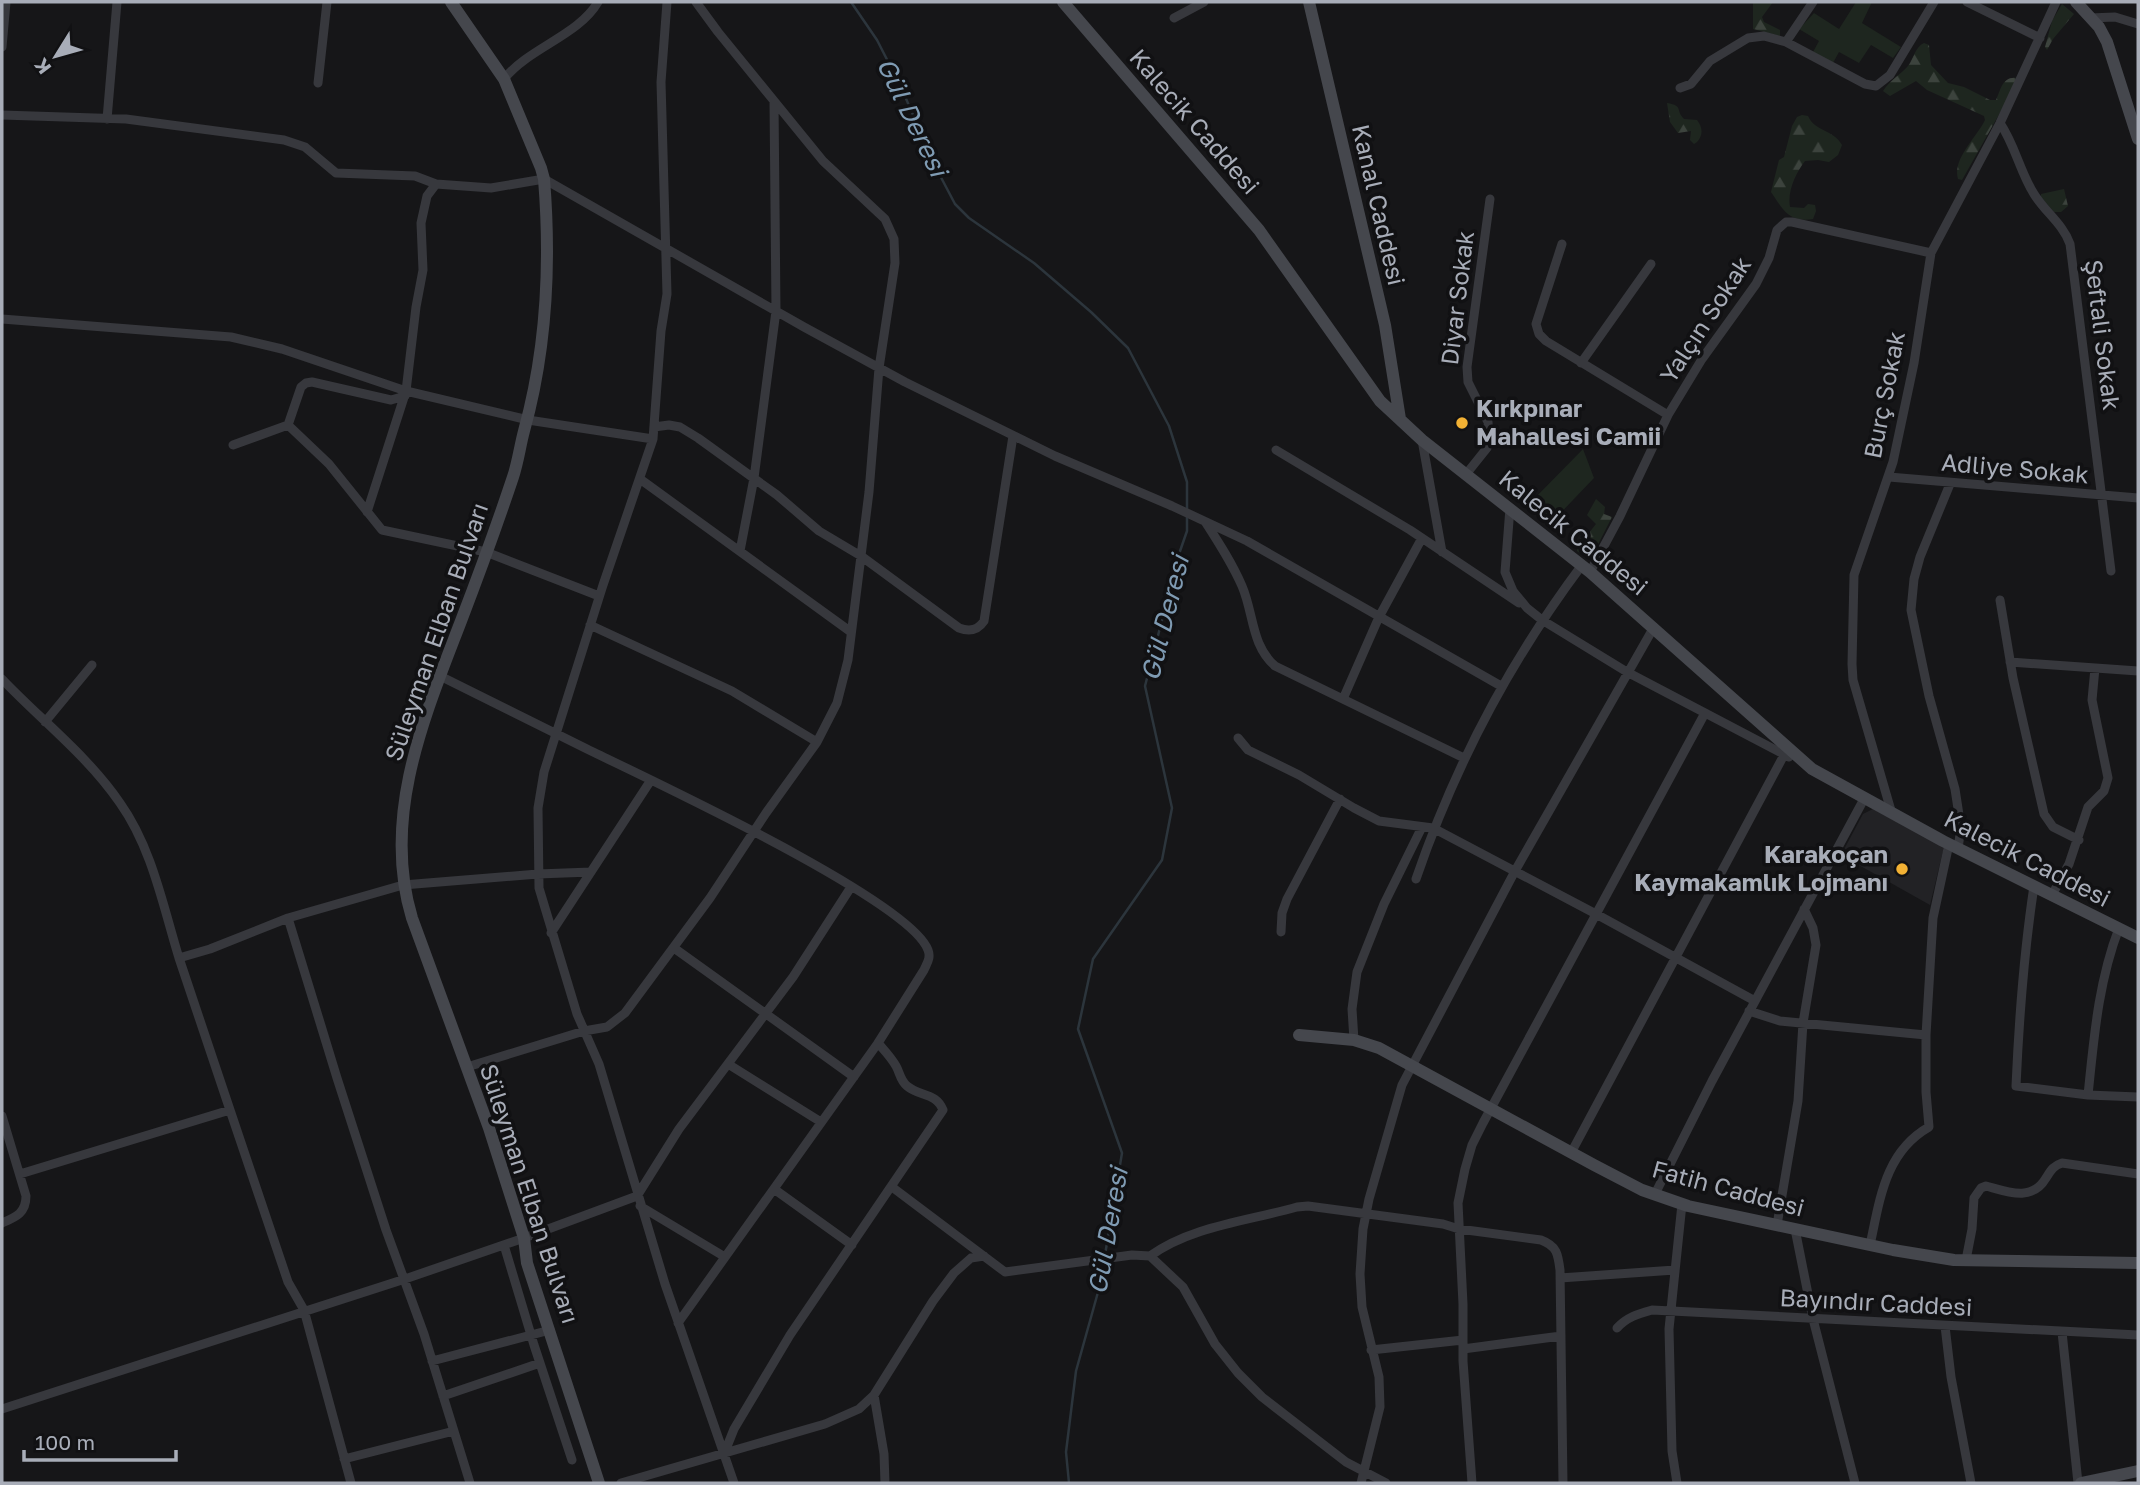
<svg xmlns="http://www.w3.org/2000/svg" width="2140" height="1485" font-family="'Golos Text',sans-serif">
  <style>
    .built { fill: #222225 }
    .forest { fill: url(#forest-firs) }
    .garden { fill: #1e261f }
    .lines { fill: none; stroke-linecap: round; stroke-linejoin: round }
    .stream { stroke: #2c353c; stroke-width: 2.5 }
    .street { stroke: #37383d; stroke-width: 9 }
    .secondary { stroke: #45474d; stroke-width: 12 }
    .poi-dot { fill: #f2b134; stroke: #111113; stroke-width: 2.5 }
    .labels { text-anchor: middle; stroke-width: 7; stroke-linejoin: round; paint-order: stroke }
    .street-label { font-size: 24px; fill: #a8adb8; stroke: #111113 }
    .poi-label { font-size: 24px; font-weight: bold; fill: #a8adb8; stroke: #111113; text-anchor: start }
    .water-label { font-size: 26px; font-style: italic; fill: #7f9bb3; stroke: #111113 }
  </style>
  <defs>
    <pattern id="forest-firs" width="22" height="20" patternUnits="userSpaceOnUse" patternTransform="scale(1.75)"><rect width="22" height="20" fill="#1e261f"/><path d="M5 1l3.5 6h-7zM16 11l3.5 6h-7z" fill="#3c433d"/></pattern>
  </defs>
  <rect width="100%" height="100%" fill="#161618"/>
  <path class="built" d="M1873,809L1944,847L1930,905L1841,855L1863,814Z"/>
  <path class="forest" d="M1753,2H1773L1762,17L1764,22L1780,30V36L1753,29Z
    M2062,4L2074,14L2053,39L2047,50L2045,47L2052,21Z
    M1924,43L1929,45L1931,65L1948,83L1964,87L1990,100H1996C2001,90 2002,76 2017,78L2006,102L1962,180L1958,179C1952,159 1977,137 1985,120L1984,116L1927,90L1916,81L1890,96L1883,91C1890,80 1900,75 1908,66C1914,58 1915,47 1924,43Z
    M1667,103C1684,106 1675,110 1684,119L1697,120C1703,128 1703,135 1697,142L1694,144L1690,140L1691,131L1678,133L1670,122Z
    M1802,115L1808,116C1815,132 1833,129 1842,145L1838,155L1829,162L1818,160L1805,161C1796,173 1787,191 1790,207L1804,208L1808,204L1815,205L1816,211L1813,219C1788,223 1783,209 1771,192L1779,160L1784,157L1792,126L1797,117Z
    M2064,189L2068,206L2061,212H2054L2041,197V194Z
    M1596,499L1605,507L1604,514L1612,517L1590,560L1577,551V546L1581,538H1585L1596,524L1587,515Z"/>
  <path class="garden" d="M1856,2H1872L1862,23L1901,47L1893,58L1871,45L1859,63L1839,52L1833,63L1813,52L1819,41L1799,29L1814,13L1839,29Z
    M1583,449L1594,478L1551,523L1530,503Z"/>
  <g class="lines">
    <path class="stream" d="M851,2L877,40L901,87L935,166L955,204L969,218L1034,263L1091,312L1128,348L1169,426L1187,482V531L1179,554L1145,686L1172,808L1162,860L1093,959L1078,1029L1122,1153L1100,1285L1076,1371L1066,1452L1069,1483"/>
    <path class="street" d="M667,2L661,82L667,294L661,331L653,439L603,585L544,772L538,808L539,888L577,1014L599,1064L665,1284L734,1483
      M1967,2L2040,38
      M1174,18L1204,2
      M2090,18L2115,17L2138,24
      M1786,42L1865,84L1876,86L1890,75L1934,2
      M2,47L6,2
      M504,79C530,47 578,36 598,2
      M318,83L327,2
      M1680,88L1691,84L1710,61L1748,38L1764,36L1786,42L1813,2
      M2,115L126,119L284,140L305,147L336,173L415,176L436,184
      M107,119L117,2
      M2000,123C2015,145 2020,172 2034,194C2045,212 2063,224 2070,244L2111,571
      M1562,244L1536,324L1539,334L1546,341L1668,415
      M2,319L231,337L282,349L406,391L528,420L653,439
      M1581,363L1651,264
      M288,425L329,464L382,530L486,552L599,596
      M288,425L301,387L306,383L312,382L391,400L405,396
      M654,427L669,425L680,427L698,438L777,495L819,531L861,556L959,628C970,632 978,630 984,621L1013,436
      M1422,440L1442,552
      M233,445L288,425
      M1276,450L1410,530L1519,603
      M1467,473L1487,448L1489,439L1488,422L1468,382L1467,367L1490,199
      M1889,477L2138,498
      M640,479L851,632
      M1950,484L1920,557L1914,579L1911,610L1929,696L1955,789L1961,828L1958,848
      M1510,508L1505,572L1513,591L1527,608L1542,620L1627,672L1789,757
      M367,512L406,391L416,307L423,270L421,223L427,196L436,184L491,188L544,179L804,327L905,382L1055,456L1172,506L1247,541L1501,686
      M1206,523C1219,543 1232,563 1242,586C1254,614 1251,645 1275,666L1464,758
      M740,551L754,478L776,311L774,101
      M1590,572L1620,516L1668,415L1702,359L1756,284L1769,258L1777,230L1786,222H1792L1931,253
      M2000,600L2013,678L2044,814L2053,827L2079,840
      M590,625L732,691L817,742
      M2010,662L2138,671
      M440,676C489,700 538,725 587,749C646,778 910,900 928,950C931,958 927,963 924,970L878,1043L678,1323
      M2,679C41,720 88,756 120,803C152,848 163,906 179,958
      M1343,699L1379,617L1422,538
      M45,722L92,665
      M1238,738L1248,750L1299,775L1354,808L1379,821L1433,828L1596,914L1755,1001
      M1892,814L1853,680L1852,664L1854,575L1893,462L1914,363L1931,253L2000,123L2056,2
      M1416,879C1455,765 1510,661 1582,565
      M2034,886C2024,952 2019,1018 2016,1086L2088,1095L2138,1097
      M2052,895L2069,864L2088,807L2104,791L2108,778L2092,700L2095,668
      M288,918L337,1078L386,1230L424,1334L470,1483
      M1281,932L1282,913L1287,899L1340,799
      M551,933L651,780
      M674,948L854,1077
      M1749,1011L1780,1021L1926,1035L1933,918L1949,844
      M1354,1040L1352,1009L1357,972L1384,904L1422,827
      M728,1064L821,1122
      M467,1067L584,1031L607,1027L625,1013L710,898L766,813L817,742L837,703L848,660L869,492L879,368L895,263L894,239L885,219L823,161L718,32L696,2
      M2088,1095C2094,1038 2098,983 2119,928
      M230,1110L288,1282L304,1310L351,1483
      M2,1116L26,1196C26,1213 16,1217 2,1223
      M1571,1153L1784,755
      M20,1174L230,1110L179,958L210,949L288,918L403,885L538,874L591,872
      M892,1187L1005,1272L1132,1255L1150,1256L1183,1287L1215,1344L1238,1373L1262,1397L1346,1462L1386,1483
      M774,1189L852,1245
      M1655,1194L1712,1081L1864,799
      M640,1206L725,1257
      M1777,1225L1798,1101L1803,1023L1816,945L1813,928L1804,909
      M1795,1229L1813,1319L1855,1483
      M504,1245L534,1345L572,1460
      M1870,1245C1880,1199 1885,1152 1929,1127L1926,1092V1035
      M1150,1256C1192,1226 1248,1221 1297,1207L1308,1206L1443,1224L1459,1229L1541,1240C1557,1246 1558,1254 1560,1270L1563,1483
      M1966,1260L1972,1229L1974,1198L1981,1188L1986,1186C2008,1192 2032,1202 2046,1178C2051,1170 2053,1166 2062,1163L2138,1174
      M1560,1278L1675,1270
      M1945,1326L1951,1377L1971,1483
      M1617,1328C1627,1317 1638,1314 1652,1310L2138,1335
      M2062,1332L2078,1483
      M1463,1349L1561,1336
      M1371,1350L1463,1340
      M432,1361L550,1330
      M874,1395L884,1454L885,1483
      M443,1396L540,1363
      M2,1409L405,1279L524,1238L637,1196L679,1129L793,977L851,887
      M724,1454L734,1429L790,1335L943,1110C936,1092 920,1097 907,1086C900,1080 900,1073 896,1066C891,1057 884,1050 878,1043
      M344,1459L454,1431
      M621,1483L825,1424L859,1409L874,1395L933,1301L954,1273L971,1258L984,1256
      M1361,1483L1380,1407L1379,1377L1362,1307L1360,1274L1363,1229L1369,1199L1402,1085L1515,871L1654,627
      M1472,1483L1463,1361V1304L1458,1203L1465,1169L1472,1145L1483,1123L1705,713
      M1677,1483L1672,1451L1669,1329L1682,1204"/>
    <path class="secondary" d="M451,2L504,79L541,168L544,179C551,265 547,348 524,431C520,446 518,462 513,477C497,525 479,574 461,621C425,715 381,816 412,918L489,1128L524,1238L527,1263L599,1483
      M1063,2L1259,230L1380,401L1422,440L1590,572L1812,769L1943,841L2138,938
      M1309,2L1385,325L1400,419
      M2076,2L2099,27L2107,42L2138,139
      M1299,1035L1354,1040L1379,1048L1594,1165L1642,1190L1688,1206L1893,1250L1954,1260L2138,1263
      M2081,1483L2138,1471"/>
  </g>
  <g class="poi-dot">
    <circle cx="1462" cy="423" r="7"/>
    <circle cx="1902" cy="869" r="7"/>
  </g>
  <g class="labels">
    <g class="street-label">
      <text transform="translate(1194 122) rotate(49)" y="8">Kalecik Caddesi</text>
      <text transform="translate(1378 205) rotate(77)" y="8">Kanal Caddesi</text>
      <text transform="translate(1458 298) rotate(-83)" y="8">Diyar Sokak</text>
      <text transform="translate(1706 320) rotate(-57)" y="8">Yalçın Sokak</text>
      <text transform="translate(2102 335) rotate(83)" y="8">Şeftali Sokak</text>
      <text transform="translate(1885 395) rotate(-79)" y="8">Burç Sokak</text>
      <text transform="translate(2015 469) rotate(5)" y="8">Adliye Sokak</text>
      <text transform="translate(1573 533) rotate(39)" y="8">Kalecik Caddesi</text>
      <text transform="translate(437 632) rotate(-71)" y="8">Süleyman Elban Bulvarı</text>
      <text transform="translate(2027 859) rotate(27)" y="8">Kalecik Caddesi</text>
      <text transform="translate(1728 1189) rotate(15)" y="8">Fatih Caddesi</text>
      <text transform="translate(529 1194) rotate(72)" y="8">Süleyman Elban Bulvarı</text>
      <text transform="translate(1876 1303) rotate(3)" y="8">Bayındır Caddesi</text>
    </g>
    <g class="poi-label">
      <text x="1476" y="417">Kırkpınar<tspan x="1476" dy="28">Mahallesi Camii</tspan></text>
      <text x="1888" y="863" text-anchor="end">Karakoçan<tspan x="1888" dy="28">Kaymakamlık Lojmanı</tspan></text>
    </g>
    <g class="water-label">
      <text transform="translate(912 117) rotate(64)" y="9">Gül Deresi</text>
      <text transform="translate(1165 618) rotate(-76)" y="9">Gül Deresi</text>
      <text transform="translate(1108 1231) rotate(-80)" y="9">Gül Deresi</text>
    </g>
  </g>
  <rect width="2140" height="1485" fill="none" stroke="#a8adb8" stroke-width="7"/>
  <g transform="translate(56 56) rotate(233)" stroke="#111113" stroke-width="5" paint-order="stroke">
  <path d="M0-5L12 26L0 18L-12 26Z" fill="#a8adb8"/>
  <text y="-10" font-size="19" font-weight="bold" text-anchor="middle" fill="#a8adb8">K</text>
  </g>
  <path d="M24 1450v10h152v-10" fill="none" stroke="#a8adb8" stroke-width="3.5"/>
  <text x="35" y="1450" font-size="21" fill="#a8adb8" stroke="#111113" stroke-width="5" paint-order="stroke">100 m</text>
</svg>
